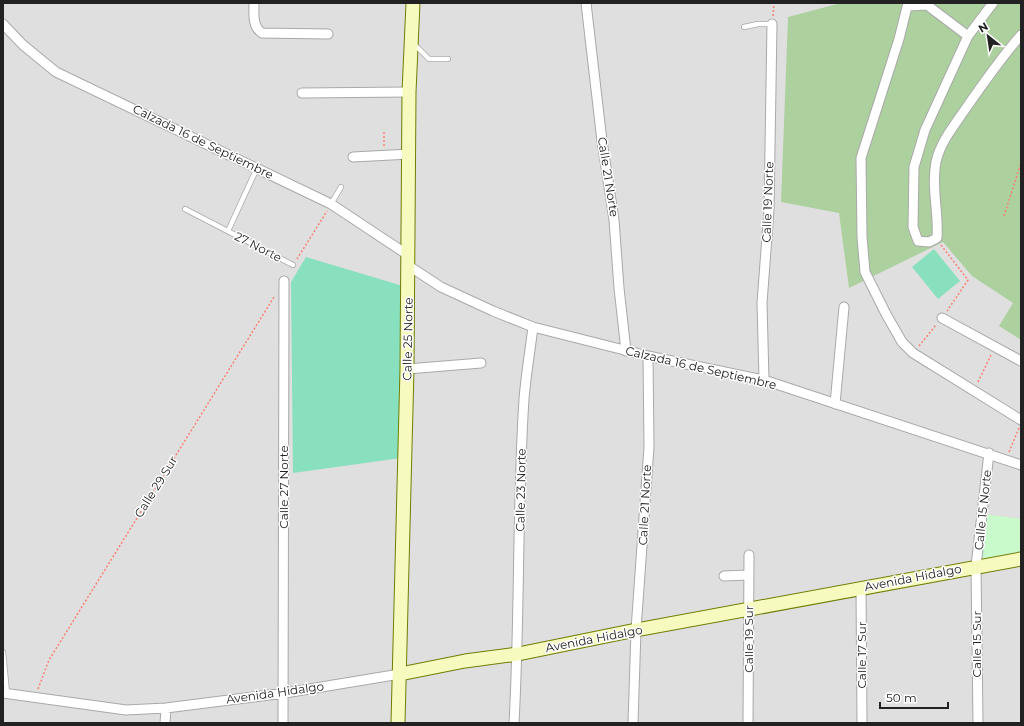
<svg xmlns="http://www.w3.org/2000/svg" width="1024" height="726" font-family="Montserrat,sans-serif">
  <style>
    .residential { fill: #e0dfdf }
    .forest { fill: #add19e }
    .park { fill: #c8facc }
    .pitch { fill: #88e0be }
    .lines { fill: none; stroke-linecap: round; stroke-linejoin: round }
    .lane-casing { stroke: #a9a9a9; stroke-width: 6 }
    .street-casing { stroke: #a9a9a9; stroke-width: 11 }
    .secondary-casing { stroke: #707d05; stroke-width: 15 }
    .path { stroke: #fa8072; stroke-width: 1.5; stroke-dasharray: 2 2; stroke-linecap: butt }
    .lane { stroke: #fff; stroke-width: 4.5 }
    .street { stroke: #fff; stroke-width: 9 }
    .secondary { stroke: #f7fabf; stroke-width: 13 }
    .labels { text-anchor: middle; stroke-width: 3; stroke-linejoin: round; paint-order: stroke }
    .street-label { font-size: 12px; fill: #222; stroke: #fff }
  </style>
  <rect width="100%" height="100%" fill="#f2efe9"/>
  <path class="residential" d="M3,3H1021V723H3Z"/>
  <path class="forest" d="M841,3H1021V340L999,326L1013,303L972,276L943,242L849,288L839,213L781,202L788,17Z"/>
  <path class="park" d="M983,514L1021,519V554L979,561Z"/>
  <path class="pitch" d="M934,249L960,281L938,299L912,267Z
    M306,257L403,286L401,458L293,473L291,282Z"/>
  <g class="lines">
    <g class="lane-casing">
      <path id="lane" d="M744,27L758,24H772
        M414,44L429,59H448
        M331,204L341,187
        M185,209L293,265
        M228,231L257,168
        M3,652L7,693"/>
    </g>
    <g class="street-casing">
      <path id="street" d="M254,3C254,14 252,26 262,33L328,34
        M586,3L602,141L614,220L619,288L626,351
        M908,3L899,39L861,158L862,237L865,272L886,314L902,342L913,353L1021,420
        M993,3L968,36L925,130L914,167L913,227L918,241L929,242L937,238C939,213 931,188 936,162C940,143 953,127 964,111C982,85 1000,59 1021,35
        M927,5L968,36
        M908,6L927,5L929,3
        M3,24L23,45L56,72L331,204L408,255
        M302,93L409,92
        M353,157L410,154
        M409,266L441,287L493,311L533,327L648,356L764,380L1021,465
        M942,318L1021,361
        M407,369L481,363
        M764,380L762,303L769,210L772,24
        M835,404L844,307
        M724,576L748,575
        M861,587L862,723
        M3,693L126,710L166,708L285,693L400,674
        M165,723L166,708
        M283,723L284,281
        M514,723C520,615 517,507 524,399C526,375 530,351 533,327
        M633,723L636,630L649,447L648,356
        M748,723L749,555
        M978,723L976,566L989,453"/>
    </g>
    <g class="secondary-casing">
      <path id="secondary" d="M400,674L465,661L518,654L636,630L1021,559
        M398,723L407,369L409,92L413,3"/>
    </g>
    <path class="path" d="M773,16L774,3
      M384,132V147
      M1004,216L1021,163
      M941,245L968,280L947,311
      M297,259L327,211
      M919,346L936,325
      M978,382L991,355
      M1009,452L1019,428
      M38,689L49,660L274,297"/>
    <use href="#lane" class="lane"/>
    <use href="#street" class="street"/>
    <use href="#secondary" class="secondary"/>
  </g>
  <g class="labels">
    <g class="street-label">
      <text transform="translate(203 142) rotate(26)" y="4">Calzada 16 de Septiembre</text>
      <text transform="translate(608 177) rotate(81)" y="4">Calle 21 Norte</text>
      <text transform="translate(768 202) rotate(-88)" y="4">Calle 19 Norte</text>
      <text transform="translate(258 247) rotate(27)" y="4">27 Norte</text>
      <text transform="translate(408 339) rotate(-89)" y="4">Calle 25 Norte</text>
      <text transform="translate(701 368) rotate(13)" y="4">Calzada 16 de Septiembre</text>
      <text transform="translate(156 487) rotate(-58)" y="4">Calle 29 Sur</text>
      <text transform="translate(284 487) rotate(-90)" y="4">Calle 27 Norte</text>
      <text transform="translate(521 490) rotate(-89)" y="4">Calle 23 Norte</text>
      <text transform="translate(645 505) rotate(-87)" y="4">Calle 21 Norte</text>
      <text transform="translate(983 510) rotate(-84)" y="4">Calle 15 Norte</text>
      <text transform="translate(913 578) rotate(-11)" y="4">Avenida Hidalgo</text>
      <text transform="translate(594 639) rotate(-11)" y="4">Avenida Hidalgo</text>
      <text transform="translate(749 639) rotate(-90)" y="4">Calle 19 Sur</text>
      <text transform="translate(977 644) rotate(-90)" y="4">Calle 15 Sur</text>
      <text transform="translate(862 655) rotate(-90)" y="4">Calle 17 Sur</text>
      <text transform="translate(275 693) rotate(-8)" y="4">Avenida Hidalgo</text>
    </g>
  </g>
  <rect width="1024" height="726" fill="none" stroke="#222222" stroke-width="8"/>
  <g transform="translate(988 36) rotate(330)" stroke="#ffffff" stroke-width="3" paint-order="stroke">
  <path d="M0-3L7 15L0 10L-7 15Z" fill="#222222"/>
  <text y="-6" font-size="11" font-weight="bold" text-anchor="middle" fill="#222222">N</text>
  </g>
  <path d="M880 702v6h68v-6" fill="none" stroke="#222222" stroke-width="2"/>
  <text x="886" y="702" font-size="12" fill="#222222" stroke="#ffffff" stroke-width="3" paint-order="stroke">50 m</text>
</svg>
